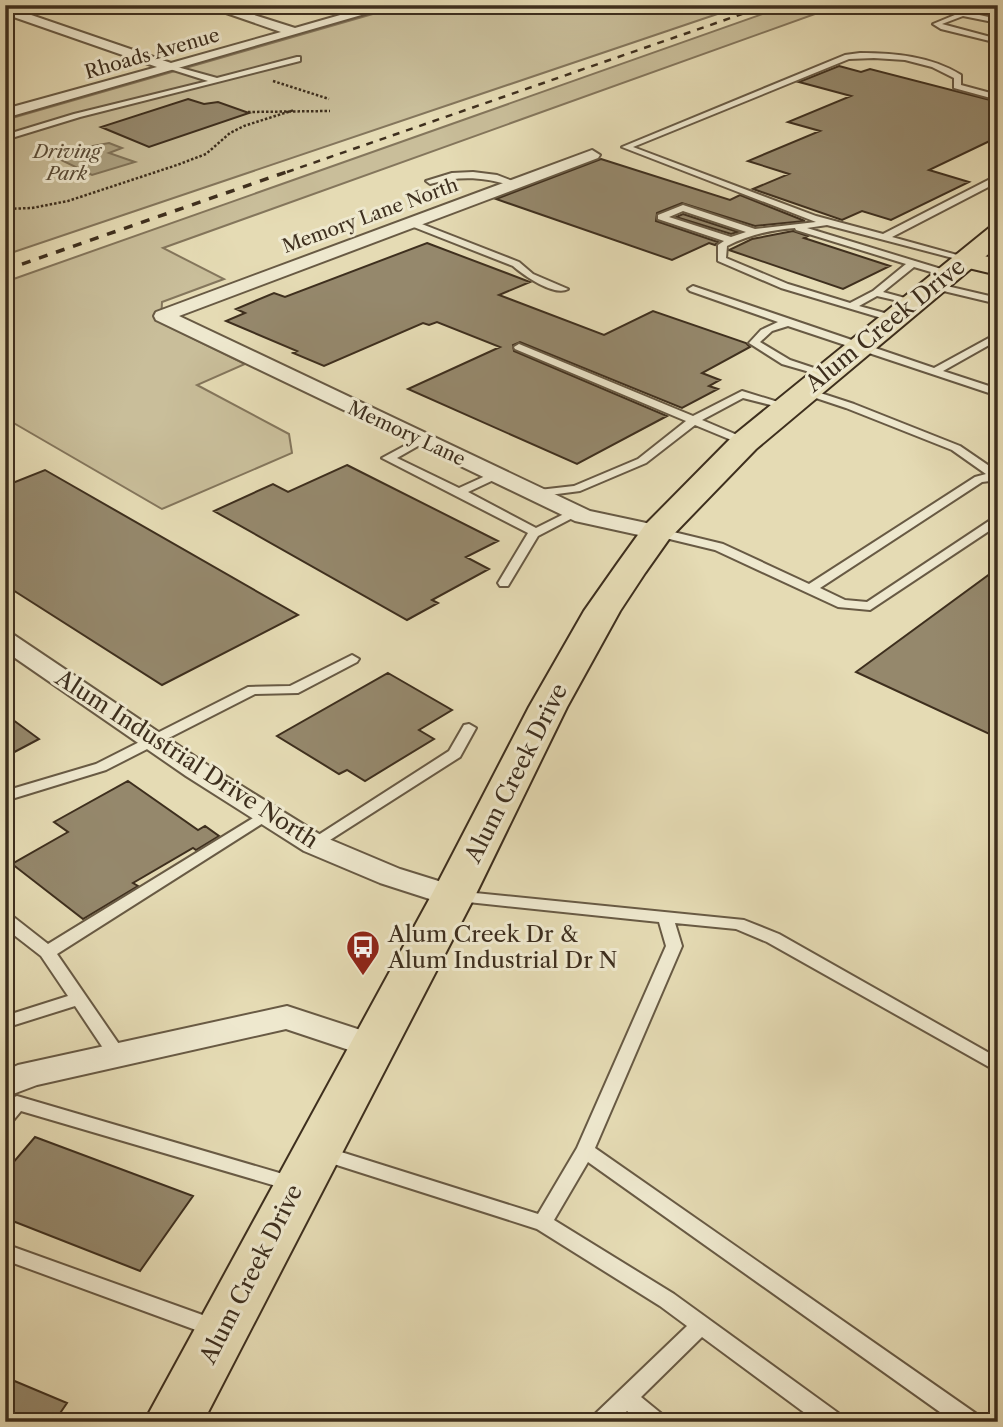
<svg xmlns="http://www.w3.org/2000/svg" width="1003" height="1427" font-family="'Libre Caslon Text',serif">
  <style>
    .green { fill: #c9be9a; stroke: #84765c; stroke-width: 2 }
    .water { fill: #aca181; stroke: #807359; stroke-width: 2 }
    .building { fill: #95886c; stroke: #3e2f1e; stroke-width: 2 }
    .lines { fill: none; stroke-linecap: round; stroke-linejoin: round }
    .lane-casing { stroke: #685a44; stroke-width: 4 }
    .street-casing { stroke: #685a44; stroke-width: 4 }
    .primary-casing { stroke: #3e2f1e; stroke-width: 4 }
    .highway-casing { stroke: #3e2f1e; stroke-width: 4 }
    .path { stroke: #3e2f1e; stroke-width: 2.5; stroke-dasharray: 2.5 2; stroke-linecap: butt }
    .lane { fill: #eee8ce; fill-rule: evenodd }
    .street { fill: #eee8ce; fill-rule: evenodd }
    .primary { fill: #e5dbb4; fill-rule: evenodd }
    .highway { fill: #e5dbb4; fill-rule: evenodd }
    .rail-far1 { stroke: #3e2f1e; stroke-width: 2.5; stroke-dasharray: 7 7; stroke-linecap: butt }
    .rail { stroke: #3e2f1e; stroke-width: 3.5; stroke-dasharray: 9 9; stroke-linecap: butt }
    .labels { text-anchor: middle; stroke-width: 6; stroke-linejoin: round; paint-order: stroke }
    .far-street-label { font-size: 19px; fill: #3e2f1e; stroke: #eee8ce }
    .far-park-label { font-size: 19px; font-style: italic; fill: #5a4c37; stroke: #eee8ce }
    .street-label { font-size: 23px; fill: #3e2f1e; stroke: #eee8ce }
    .poi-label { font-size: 23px; fill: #3e2f1e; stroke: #eee8ce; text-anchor: start }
  </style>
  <rect width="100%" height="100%" fill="#e5dbb4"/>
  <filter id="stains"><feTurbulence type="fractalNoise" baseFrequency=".00286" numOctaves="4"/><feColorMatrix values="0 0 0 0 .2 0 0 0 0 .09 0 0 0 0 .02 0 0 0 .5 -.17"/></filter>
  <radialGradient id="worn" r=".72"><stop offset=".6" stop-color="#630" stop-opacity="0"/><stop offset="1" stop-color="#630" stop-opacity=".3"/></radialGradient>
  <path class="green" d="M404,5H744L5,255V120Z
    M788,5H840L163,248L224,279L162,302L161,323L245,364L197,385L289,434L292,453L162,509L5,418V282Z"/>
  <path class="water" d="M109,143L122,148L109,153L135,162L92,175L59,159L72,155L81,158L86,156L70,150Z"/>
  <path class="building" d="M839,66L861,72L870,69L998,102V137L929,170L969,182L891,220L862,211L842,220L753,189L789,174L748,161L820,131L788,122L851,96L799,82Z
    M188,99L204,104L218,102L249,113L149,147L101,127Z
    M601,159L730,200L740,195L805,221L755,226L682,203L657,213L656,221L718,242L715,245L709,243L672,260L496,199Z
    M683,214L738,232L731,234L676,217Z
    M793,231L808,236L804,238L890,266L843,289L729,250L752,239Z
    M427,243L530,282L499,295L604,335L653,311L746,343L750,347L702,373L720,380L709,386L718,389L682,408L520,342L513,345L514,351L667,416L577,464L408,389L500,347L437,322L429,325L423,323L324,366L293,353L297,351L226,321L245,313L236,309L274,293L285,297Z
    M347,465L498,541L466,557L489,569L432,600L438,603L407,620L214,511L273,484L288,492Z
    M45,470L298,615L162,685L5,585V486Z
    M998,568V738L856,672Z
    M388,673L452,710L419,730L434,739L365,781L347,770L339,774L277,736Z
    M5,714L39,739L5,757Z
    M128,781L198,830L205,826L219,836L196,850L193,848L133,883L138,886L83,919L12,864L68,832L54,822Z
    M35,1137L193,1196L140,1271L5,1218V1172Z
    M5,1377L67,1403L54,1422H5Z"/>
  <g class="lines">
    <g class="lane-casing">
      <path id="lane" d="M979,5H989L970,13L998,19V23L963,16L942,24L998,39V43L941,29L933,24Z
        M860,53C894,53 931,56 961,75V85L998,95V100L954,88V78L932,67L905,60L874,58L849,59L633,147L816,216L883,234L998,175V182L892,237L968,258V262L827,225L807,228L951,272L953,274L948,277L914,267L883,292L916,301V305L877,296L859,306L899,317V321L895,322L781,288L718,261V245L724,241L658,219V215L683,205L755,229L816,222L622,147L845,55ZM683,211L746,232L731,237L669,217ZM795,228L796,230L906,264L873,291L850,303L788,284L726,258L727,246C749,235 770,230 795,228Z
        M297,57H300V61L80,117L5,140V135L74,114L208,81L170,69V65L217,78Z
        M473,172L497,175L520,184L516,187C485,177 461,175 430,184L426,181L452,173Z
        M409,219L519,262L533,274L568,289C555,297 523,275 513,266L406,224L404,222Z
        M934,283L998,298V304L931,288V284Z
        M693,286L934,368L998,333V340L943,371L998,389V396L788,326L772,331L760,342L790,360L832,374L827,377L782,364L749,343L761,330L778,322L690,291L688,289Z
        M519,344L693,416L742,391L791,406L786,409L743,398L702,420L749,440V444H741L695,425L646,463L580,491L534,497L528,493L530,491L574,486L638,459L686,421L515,349L514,347Z
        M805,388L854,404L960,446L998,472V480L982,482L820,588L845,600L867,602L998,515V525L870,610L838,607L715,550L653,535L651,532L657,528L723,544L809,584L975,477L986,474L952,450L846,408L801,393L800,391Z
        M421,437L425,438V442L397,458L459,488L492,473H500V477L468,492L536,528L572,510H580L582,513L538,536L508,586H500L498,583L528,533L382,458Z
        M352,655L359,659L357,662L298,693L255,694L106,770L5,801V791L96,764L248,687L290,686Z
        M469,724L476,728L460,757L319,847H309L306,844L309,841L449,751L464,725Z
        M266,810L271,812L274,815L271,818L57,954L123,1050L126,1055L123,1060L117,1061L111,1060L75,1006L5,1028V1016L68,996L41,956L5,928V914L11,915L48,944Z
        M455,891L744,920L779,934L998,1058V1072L767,942L736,929L675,923L682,946L595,1148L978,1415L981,1422H954L588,1162L554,1220L674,1294L841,1415L844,1422H817L702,1337L641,1397L663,1415L666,1422H640L627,1411L616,1422H591L594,1415L687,1326L660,1306L537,1229L315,1158L313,1153L315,1148L322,1146L538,1214L577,1148L666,946L659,922L449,900L447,896L449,892Z
        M17,1096L293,1177L300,1179L302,1184L300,1189L293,1191L21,1111L11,1123L5,1125C5,1112 3,1101 17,1096Z
        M5,1244L222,1322L225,1328L222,1334L215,1337L5,1260Z"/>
    </g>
    <g class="street-casing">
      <path id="street" d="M203,5H223L295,28L375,5H396L5,118V109L157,67L5,14V6L171,63L281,32Z
        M592,150L600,155L598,158L179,316L590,511L665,527L668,532L665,537L657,539L575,521L156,320L154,316L156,312Z
        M5,633L14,635L206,764L324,837L400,869L464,889L468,896L464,903L453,906L442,903L380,883L304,851L186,776L5,651Z
        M287,1006L385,1038L389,1046L385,1054L373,1058L286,1029L37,1085L5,1097V1071L18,1065Z"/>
    </g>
    <g class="primary-casing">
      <path id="primary" d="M998,226V246L756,449L669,539L645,573L620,611L567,707L475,896L203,1422H144L431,896L529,707L584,611L617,564L645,525L734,435L989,228Z"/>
    </g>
    <g class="highway-casing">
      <path id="highway" d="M965,252L998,259V275L956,265L952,260L956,255Z"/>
    </g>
    <path class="path" d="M273,81L329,99
      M248,112L330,111
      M5,209L32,208L68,201L177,165L206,154L230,133L244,126L294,110"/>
    <use href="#lane" class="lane"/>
    <use href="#street" class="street"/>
    <use href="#primary" class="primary"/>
    <use href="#highway" class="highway"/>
    <path class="rail-far1" d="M287,172L768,5"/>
    <path class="rail" d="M5,270L292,170"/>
  </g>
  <defs>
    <g id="bus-pin" transform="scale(1.75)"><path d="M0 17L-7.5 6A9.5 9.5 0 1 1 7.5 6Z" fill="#8f2418" stroke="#eee8ce"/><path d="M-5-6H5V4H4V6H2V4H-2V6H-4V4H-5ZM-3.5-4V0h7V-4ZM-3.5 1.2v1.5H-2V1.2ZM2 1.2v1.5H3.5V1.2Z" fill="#fff"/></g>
  </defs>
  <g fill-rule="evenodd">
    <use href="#bus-pin" x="363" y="947"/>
  </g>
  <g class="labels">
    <g class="far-street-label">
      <text transform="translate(152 53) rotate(-16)" y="7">Rhoads Avenue</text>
      <text transform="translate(370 215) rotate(-20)" y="7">Memory Lane North</text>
      <text transform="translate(407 433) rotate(25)" y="7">Memory Lane</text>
    </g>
    <g class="far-park-label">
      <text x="67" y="158">Driving<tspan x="67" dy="22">Park</tspan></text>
    </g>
    <g class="street-label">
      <text transform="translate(885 325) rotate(-39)" y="8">Alum Creek Drive</text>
      <text transform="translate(187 759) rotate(33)" y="8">Alum Industrial Drive North</text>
      <text transform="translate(516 773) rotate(-63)" y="8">Alum Creek Drive</text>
      <text transform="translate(251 1274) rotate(-63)" y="8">Alum Creek Drive</text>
    </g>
    <g class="poi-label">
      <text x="388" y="942">Alum Creek Dr &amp;<tspan x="388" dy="26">Alum Industrial Dr N</tspan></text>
    </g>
  </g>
  <rect width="1003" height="1427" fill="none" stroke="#e5dbb4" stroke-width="28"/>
  <rect x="7" y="7" width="989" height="1413" fill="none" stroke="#3e2f1e" stroke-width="3.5"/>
  <rect x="14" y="14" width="975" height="1399" fill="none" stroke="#3e2f1e" stroke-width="2"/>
  <rect width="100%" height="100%" filter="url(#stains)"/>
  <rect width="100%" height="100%" fill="url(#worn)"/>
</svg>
